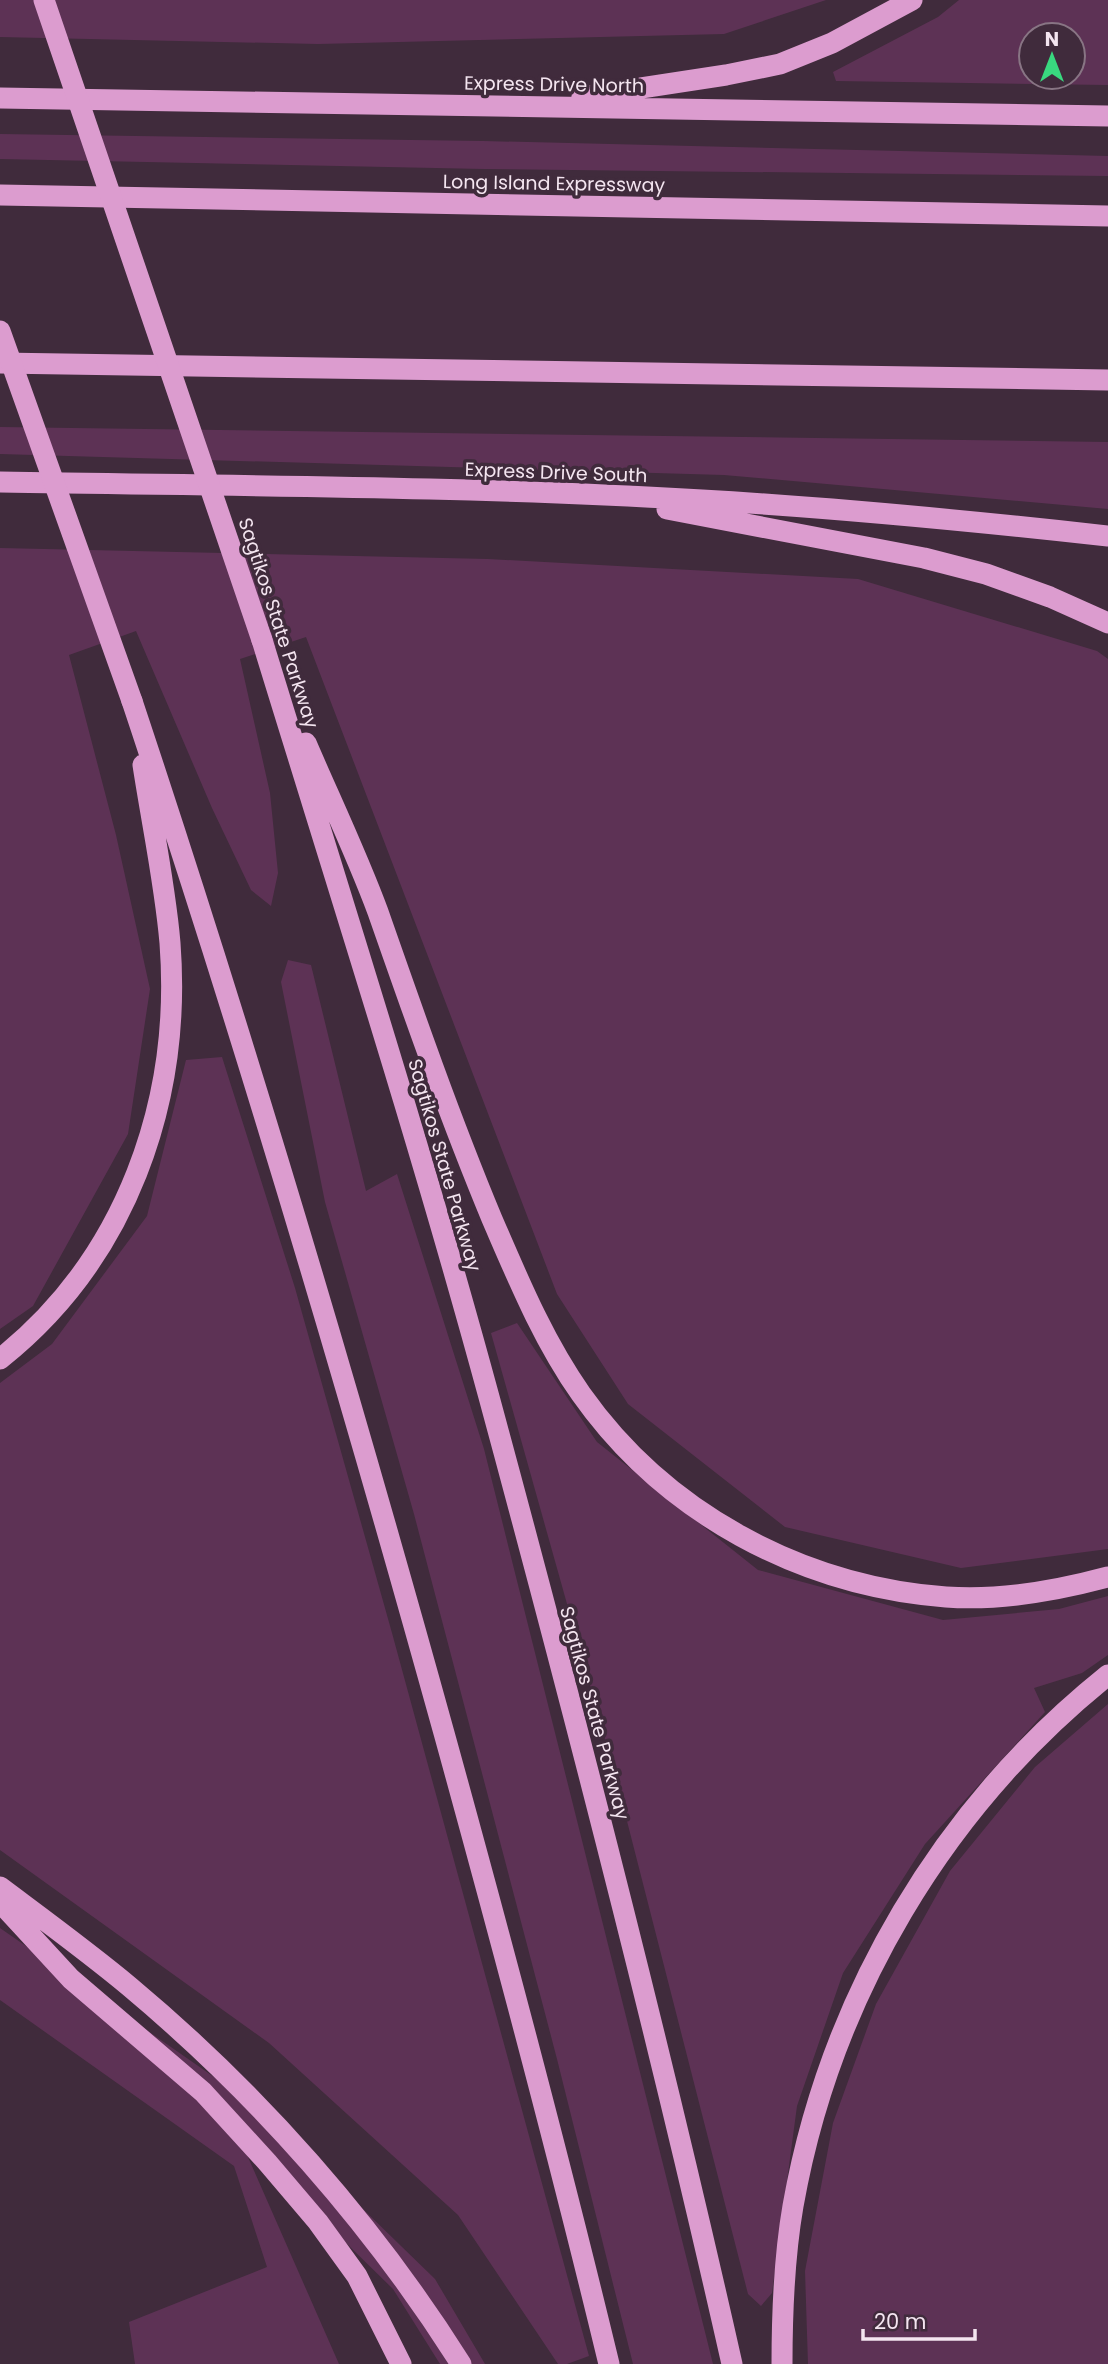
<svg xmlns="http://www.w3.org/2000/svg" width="1108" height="2364" font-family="Poppins,sans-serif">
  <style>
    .green { fill: #5d3255; fill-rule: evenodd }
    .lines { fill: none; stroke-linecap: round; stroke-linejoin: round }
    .highway { stroke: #dc9ccf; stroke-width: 21 }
    .highway-bridge { stroke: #dc9ccf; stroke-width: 21 }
    .labels { text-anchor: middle; stroke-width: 7; stroke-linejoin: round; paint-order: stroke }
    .street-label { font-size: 19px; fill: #f4e5f0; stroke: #402b3c }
  </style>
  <rect width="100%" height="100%" fill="#402b3c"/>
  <path class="green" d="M0,0H826L724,34L318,44L0,37Z
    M959,0H1108V85L836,81L833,72L938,17ZM1031,35H1073V77H1031Z
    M0,134L483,141L1108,156V176L484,169L0,159Z
    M0,427L1108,442V509L724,475L0,454Z
    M0,548L488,559L858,579L1097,651L1108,659V1549L961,1568L785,1527L628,1404L557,1294L306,637L240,659L270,793L278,873L271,906L251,890L212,808L136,631L69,655L116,835L150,989L128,1134L33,1306L0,1329Z
    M288,960L311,965L366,1191L397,1174L484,1449L713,2364H633L557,2059L414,1514L325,1202L281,982Z
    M222,1057L295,1288L392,1633L589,2356L567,2364H558L458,2215L269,2043L0,1850V1383L52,1344L147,1216L186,1060Z
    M517,1323L597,1442L758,1570L943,1620L1059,1609L1108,1596V1655L1082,1673L1034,1688L1045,1712L925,1844L843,1973L797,2106L772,2293L761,2306L748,2294L617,1782L491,1333Z
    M1108,1704V2364H808L805,2271L833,2123L876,2004L950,1871L1035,1767Z
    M0,1928L260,2109L435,2279L485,2364H440L393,2289L240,2139L339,2364H135L129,2322L267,2267L234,2166L0,2000Z"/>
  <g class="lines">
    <path class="highway" d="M582,97L726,75L780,64L832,43L912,0
      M0,98L1108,116
      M0,195L1108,216
      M0,363L1108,380
      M0,482C234,486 469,486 702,500C838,508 973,521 1108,536
      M667,509L924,558L986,574L1050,597L1108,623
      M262,640C339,891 420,1143 489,1397C576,1718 659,2040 732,2364
      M132,701C246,1043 348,1387 444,1733C502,1943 558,2153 609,2364
      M306,743C330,799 357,855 378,912C414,1015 450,1118 492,1219C518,1279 543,1340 581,1394C665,1513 801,1586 946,1597C1000,1601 1056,1591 1108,1577
      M0,1359C126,1259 182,1102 170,943C165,884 152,824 143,765
      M0,1887C44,1920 88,1952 130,1987C258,2094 372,2223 461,2364
      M0,1902L71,1979L203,2092L267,2162L318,2222L357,2276L401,2364
      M782,2364C782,2311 784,2258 793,2206C830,1997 943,1807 1108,1675"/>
    <path class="highway-bridge" d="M44,0L262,640
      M0,331L132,701"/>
  </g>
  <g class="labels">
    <g class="street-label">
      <text transform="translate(554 84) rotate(1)" y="7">Express Drive North</text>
      <text transform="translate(554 183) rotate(1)" y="7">Long Island Expressway</text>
      <text transform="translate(556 472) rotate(2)" y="7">Express Drive South</text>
      <text transform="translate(279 623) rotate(72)" y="7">Sagtikos State Parkway</text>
      <text transform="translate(445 1165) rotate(74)" y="7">Sagtikos State Parkway</text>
      <text transform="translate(595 1713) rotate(75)" y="7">Sagtikos State Parkway</text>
    </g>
  </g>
  <g transform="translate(1052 56)"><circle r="33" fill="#402b3c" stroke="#887584" stroke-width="2"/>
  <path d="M0-5L12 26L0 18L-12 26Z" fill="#39d87f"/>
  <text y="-10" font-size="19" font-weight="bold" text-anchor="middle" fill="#f4e5f0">N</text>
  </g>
  <path d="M863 2329v10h112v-10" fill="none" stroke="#f4e5f0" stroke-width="3.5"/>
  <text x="874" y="2329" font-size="21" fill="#f4e5f0" stroke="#402b3c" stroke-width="5" paint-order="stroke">20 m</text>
</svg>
